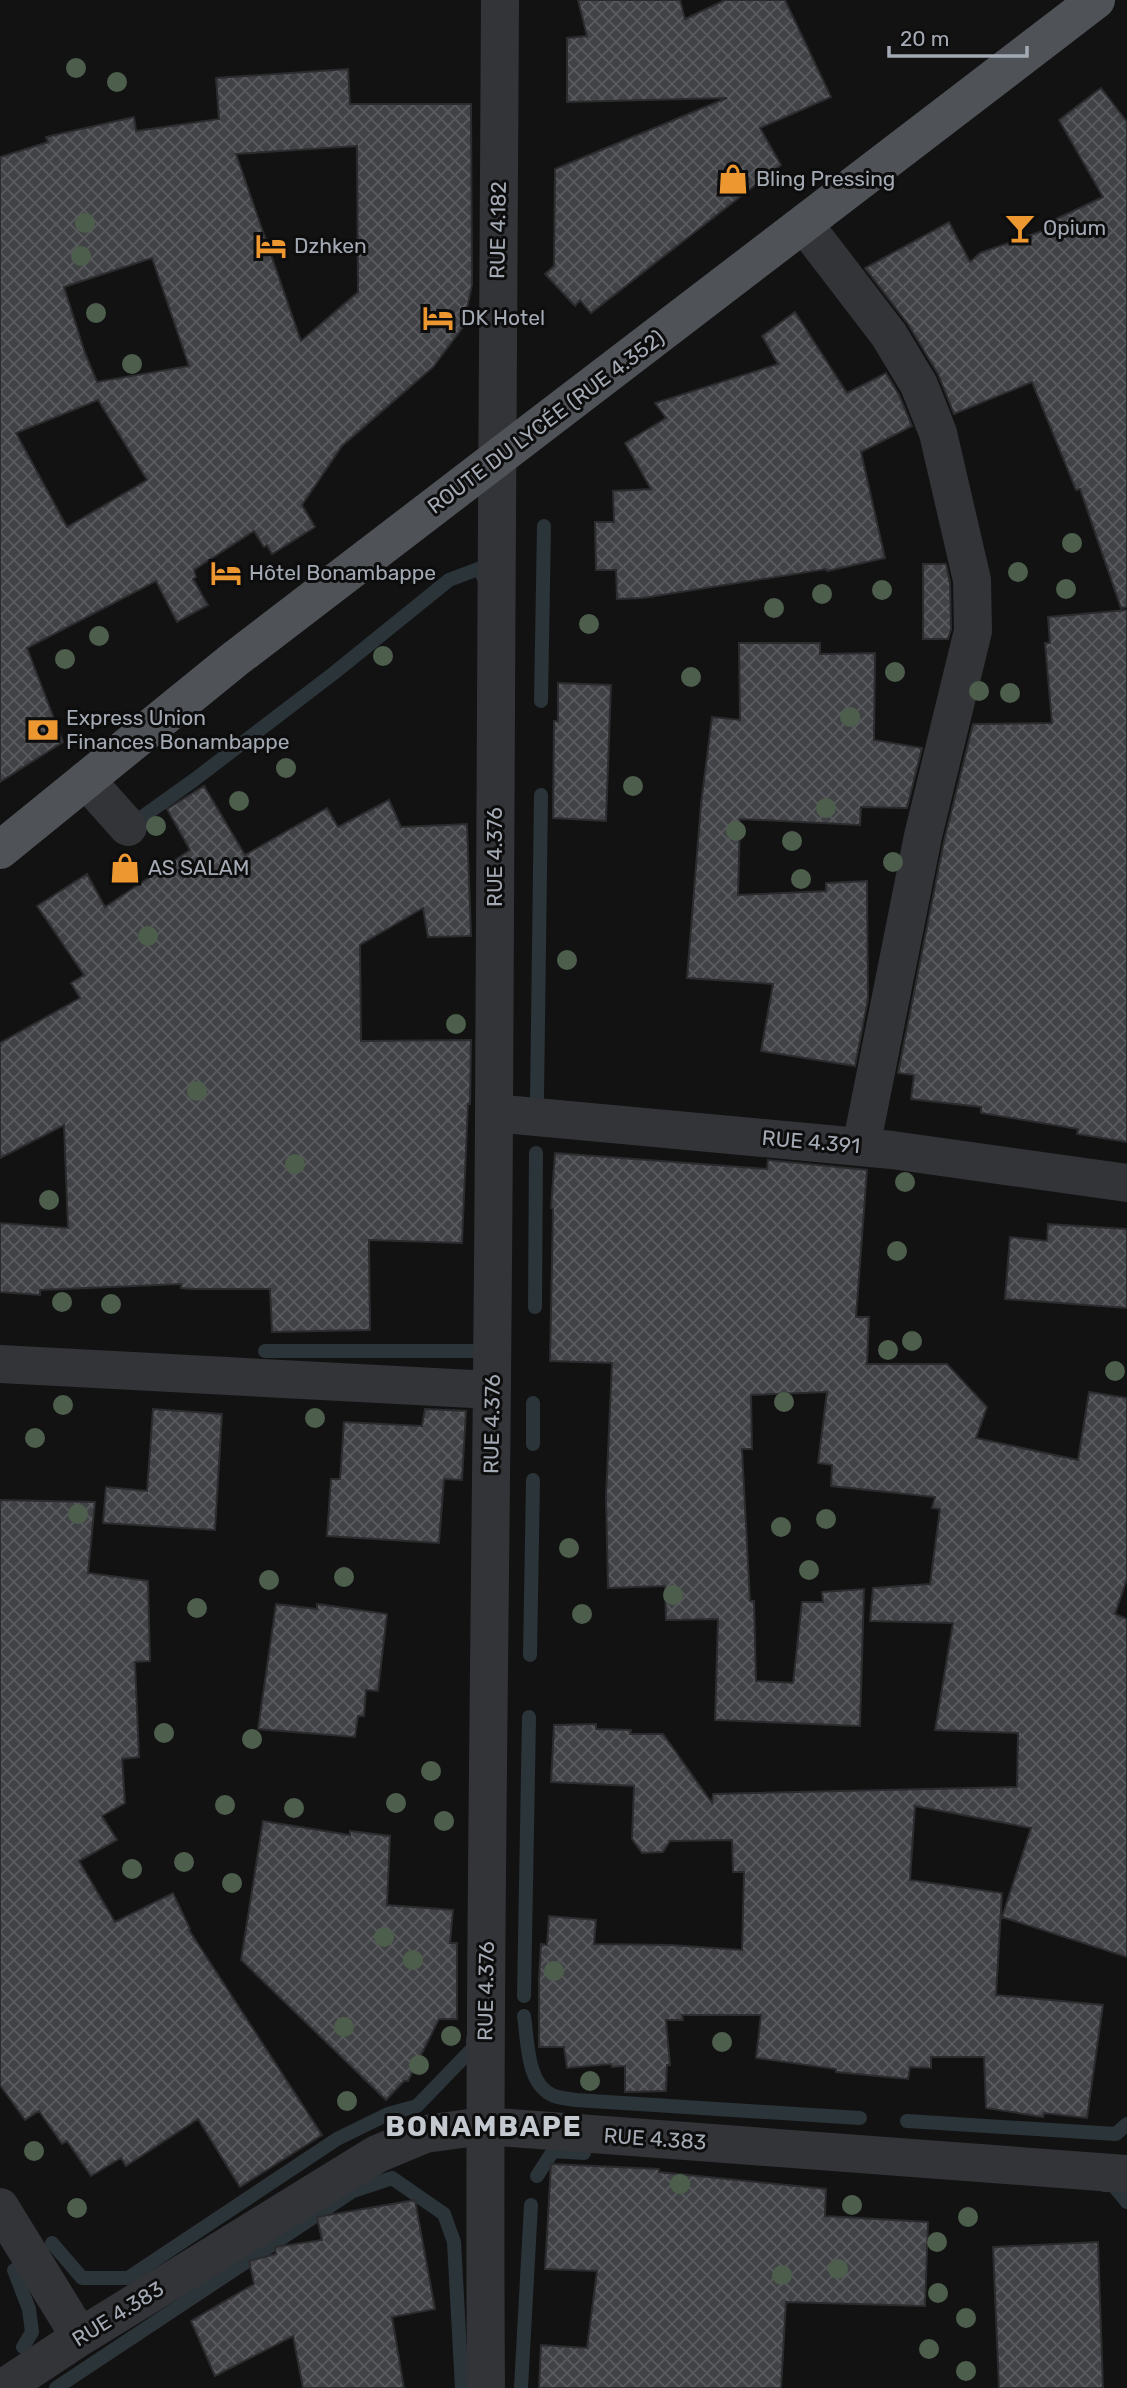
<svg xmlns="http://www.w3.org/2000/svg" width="1127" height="2388" font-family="Rubik,sans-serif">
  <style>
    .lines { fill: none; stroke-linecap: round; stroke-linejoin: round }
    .stream { stroke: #2b3439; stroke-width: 14 }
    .building { fill: url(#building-cross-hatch); stroke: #2c2c2f; stroke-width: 2; fill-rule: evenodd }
    .minor { stroke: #333438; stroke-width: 38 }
    .major { stroke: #4f5257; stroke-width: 38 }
    .tree { fill: #4d5f4c }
    .labels { text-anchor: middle; stroke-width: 6; stroke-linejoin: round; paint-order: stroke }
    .poi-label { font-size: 21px; fill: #a4aab4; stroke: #0d0d0e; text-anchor: start }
    .street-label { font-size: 21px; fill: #a4aab4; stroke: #0d0d0e }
    .district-label { font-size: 28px; font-weight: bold; letter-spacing: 2px; fill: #c4c9d0; stroke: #0d0d0e }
  </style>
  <defs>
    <pattern id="building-cross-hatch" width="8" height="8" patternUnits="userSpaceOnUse" patternTransform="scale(1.75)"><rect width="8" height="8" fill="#414246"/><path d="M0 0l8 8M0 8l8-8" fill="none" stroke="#595b5e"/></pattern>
  </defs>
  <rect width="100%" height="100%" fill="#121213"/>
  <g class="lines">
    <path class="stream" d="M541,701L544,526
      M138,820L194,780L334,673L449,580L478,569L487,582
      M537,1098L541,795
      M535,1307L536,1153
      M265,1351H482V1342
      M533,1444V1403
      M530,1655L533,1480
      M524,1996L529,1717
      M524,2016C528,2041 526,2085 554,2096C561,2098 569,2099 576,2100L860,2118
      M907,2121L1116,2134L1127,2124
      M537,2176L553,2151L584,2153
      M1104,2185H1113L1127,2202
      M52,2243L82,2278H128L337,2139L388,2114L417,2106L473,2048V2039
      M14,2270L29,2309L32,2332L23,2347
      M56,2388L353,2191L392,2178L444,2214L454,2242L462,2388
      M521,2388L531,2205"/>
  </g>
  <path class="building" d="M578,0H680L685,19L725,0H785L831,97L760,128L781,165L591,313L580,300L575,306L545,274L554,266L555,169L727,98L567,102V38L587,36Z
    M348,69L350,104H471L472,285L463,327L433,367L342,446L302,505L315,527L272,554L267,545L264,547L254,531L194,570L196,577L193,579L208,605L177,622L156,581L27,648L63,742L0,782V157L48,142L46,137L134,117L136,131L219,119L216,78ZM357,146L358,292L301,341L236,154ZM152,258L189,366L97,382L85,353L64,287ZM98,400L147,480L67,527L16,433Z
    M1101,88L1127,122V607L1121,608L1080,489L1076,490L1032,382L954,414L938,374L908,324L865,268L949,222L970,262L980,253L1045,230L1043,225L1103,197L1059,120Z
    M795,312L847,393L886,373L899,395L912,426L861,452L885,558L827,571L826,569L643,598L617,599L616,570H596L595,522H614L613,491L651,489L625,443L666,418L655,403L778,364L762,336Z
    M923,564H946L950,583L951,629L948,639H923Z
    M1127,610V1142L1077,1134L1078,1129L981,1113V1107L911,1099L914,1075L898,1073L944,841L973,724L1052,723L1045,643H1050L1048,617Z
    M739,643H820V654L875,653L874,740L922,748L907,808L861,807L860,825L740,819L738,895L826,891V883L867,881L868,999L855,1066L761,1051L773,984L687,978L701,804L712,717L740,720Z
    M558,683L611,685L606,821L553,818L554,721H558Z
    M204,786L245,855L327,808L338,827L389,800L401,827L467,824L471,936L428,937L423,908L360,945L361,1041L471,1040L470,1104H468L462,1243L369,1240L370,1330L272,1332L270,1289H191L181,1288V1284L40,1290V1295L0,1292V1223L68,1228L64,1125L0,1158V1043L80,998L71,983L84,975L37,906L87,874L105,907L190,850L167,809Z
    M555,1153L767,1169L768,1160L867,1170L856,1317H869L867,1364H947L987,1407L976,1438L1078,1460L1089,1392L1127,1398V1579L1115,1614L1127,1619V1957L1002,1917L1031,1828L915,1806L910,1880L1002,1893L996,1995L1103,2005L1087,2118L1044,2113L1043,2117L986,2108L984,2057H931V2068L910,2067L908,2079L836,2072V2069L756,2058L761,2015H682L683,2020H666L670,2065H667L666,2091L625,2092V2066L612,2067L611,2064L567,2068L564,2047H539V1978L541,1944L547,1945L549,1916L596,1920L594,1944L671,1945L742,1950L744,1872H733L732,1840L670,1841L663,1852L642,1853L632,1839L634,1786L551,1782L554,1725L596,1724V1729L631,1730L630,1734H663L712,1803L713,1794L1017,1787L1018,1733L935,1730L953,1623L870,1621L873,1588L930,1584L940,1509L932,1508L935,1497L831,1486L832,1465L818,1463L827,1392L751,1395L752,1449H742L750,1601H754L756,1681L793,1683L802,1602H823L822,1592L864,1589L860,1726L715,1720L718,1619L666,1620L665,1586L608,1588L606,1497L612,1363L550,1361L553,1209L551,1208Z
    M1048,1224L1127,1229V1308L1005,1299L1010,1237L1047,1241Z
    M153,1409L222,1414L215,1530L103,1523L106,1487L147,1491Z
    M425,1409L466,1411L462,1480L444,1479L439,1543L327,1536L331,1479H340L344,1422L422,1426Z
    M0,1500L95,1502L88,1573L148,1581L150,1661L135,1662L139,1757L122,1759L125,1803L102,1816L117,1840L79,1861L115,1922L173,1893L190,1929L189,1930L322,2135L240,2187L198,2119L126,2166L121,2158L91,2176L67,2141L62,2144L39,2111L25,2120L0,2085Z
    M276,1604L317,1609V1604L387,1614L378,1691L366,1690L364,1716H358L355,1737L258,1729Z
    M263,1821L350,1835V1831L390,1836L387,1905L453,1910L450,1943H457V2019H439L408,2081H404L386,2100L241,1960Z
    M551,2164L659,2169V2172L826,2189L825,2216L928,2222L925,2306L786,2302L781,2388H539L541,2345L587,2348L597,2271L545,2269Z
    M415,2200L435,2309L392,2317L404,2388H303L293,2336L215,2376L191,2321L254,2284L249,2261L276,2254L275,2247L322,2240L317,2217Z
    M1098,2242L1103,2388H999L993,2247Z"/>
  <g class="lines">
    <path class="minor" d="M804,224L889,335L919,385L938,433L972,580L973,631L923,836L861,1147
      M86,780L128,827
      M494,1113L892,1150L1127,1183
      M0,1364L492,1390
      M0,2207L80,2337
      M3,2388L80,2337L377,2154L425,2134L484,2126L1127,2174
      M486,2388C483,1964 492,1540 494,1116C497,744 496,372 500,0"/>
    <path class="major" d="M0,850L235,659L1096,0"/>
  </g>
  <g class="tree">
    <circle cx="76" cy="68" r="10"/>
    <circle cx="117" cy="82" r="10"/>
    <circle cx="85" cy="223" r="10"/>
    <circle cx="81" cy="256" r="10"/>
    <circle cx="96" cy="313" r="10"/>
    <circle cx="132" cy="364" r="10"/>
    <circle cx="1072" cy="543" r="10"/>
    <circle cx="1018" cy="572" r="10"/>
    <circle cx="1066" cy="589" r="10"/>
    <circle cx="882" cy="590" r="10"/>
    <circle cx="822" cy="594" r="10"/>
    <circle cx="774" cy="608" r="10"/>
    <circle cx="589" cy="624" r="10"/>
    <circle cx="99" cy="636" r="10"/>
    <circle cx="383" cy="656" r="10"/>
    <circle cx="65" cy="659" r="10"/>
    <circle cx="895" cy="672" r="10"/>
    <circle cx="691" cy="677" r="10"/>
    <circle cx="979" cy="691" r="10"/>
    <circle cx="1010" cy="693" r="10"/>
    <circle cx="850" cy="717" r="10"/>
    <circle cx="286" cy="768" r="10"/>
    <circle cx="633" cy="786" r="10"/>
    <circle cx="239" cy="801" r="10"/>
    <circle cx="826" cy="808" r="10"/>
    <circle cx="156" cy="826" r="10"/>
    <circle cx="736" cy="831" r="10"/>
    <circle cx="792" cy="841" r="10"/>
    <circle cx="893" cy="862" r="10"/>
    <circle cx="801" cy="879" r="10"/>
    <circle cx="148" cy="936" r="10"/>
    <circle cx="567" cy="960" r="10"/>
    <circle cx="456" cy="1024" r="10"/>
    <circle cx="197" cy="1091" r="10"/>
    <circle cx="295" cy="1164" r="10"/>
    <circle cx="905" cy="1182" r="10"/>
    <circle cx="49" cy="1200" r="10"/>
    <circle cx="897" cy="1251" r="10"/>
    <circle cx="62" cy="1302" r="10"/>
    <circle cx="111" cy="1304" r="10"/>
    <circle cx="912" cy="1341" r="10"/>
    <circle cx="888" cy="1350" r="10"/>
    <circle cx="1115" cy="1371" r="10"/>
    <circle cx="784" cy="1402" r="10"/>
    <circle cx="63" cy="1405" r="10"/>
    <circle cx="315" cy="1418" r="10"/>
    <circle cx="35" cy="1438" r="10"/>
    <circle cx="78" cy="1514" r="10"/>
    <circle cx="826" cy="1519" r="10"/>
    <circle cx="781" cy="1527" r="10"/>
    <circle cx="569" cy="1548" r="10"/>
    <circle cx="809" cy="1570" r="10"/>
    <circle cx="344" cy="1577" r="10"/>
    <circle cx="269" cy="1580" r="10"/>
    <circle cx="673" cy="1595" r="10"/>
    <circle cx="197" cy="1608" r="10"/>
    <circle cx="582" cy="1614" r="10"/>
    <circle cx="164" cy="1733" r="10"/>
    <circle cx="252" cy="1739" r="10"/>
    <circle cx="431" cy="1771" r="10"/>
    <circle cx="396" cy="1803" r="10"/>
    <circle cx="225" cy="1805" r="10"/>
    <circle cx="294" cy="1808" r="10"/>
    <circle cx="444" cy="1821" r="10"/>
    <circle cx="184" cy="1862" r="10"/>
    <circle cx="132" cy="1869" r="10"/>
    <circle cx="232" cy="1883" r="10"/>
    <circle cx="384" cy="1937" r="10"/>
    <circle cx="413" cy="1960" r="10"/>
    <circle cx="554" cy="1971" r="10"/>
    <circle cx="344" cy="2027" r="10"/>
    <circle cx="451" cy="2036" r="10"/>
    <circle cx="722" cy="2042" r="10"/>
    <circle cx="419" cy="2065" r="10"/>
    <circle cx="590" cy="2081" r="10"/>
    <circle cx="347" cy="2101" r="10"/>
    <circle cx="34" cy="2151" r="10"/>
    <circle cx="680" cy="2184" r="10"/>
    <circle cx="852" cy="2205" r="10"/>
    <circle cx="77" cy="2208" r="10"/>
    <circle cx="968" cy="2217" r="10"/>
    <circle cx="937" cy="2242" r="10"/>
    <circle cx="838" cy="2269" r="10"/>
    <circle cx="782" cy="2275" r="10"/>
    <circle cx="938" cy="2293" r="10"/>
    <circle cx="966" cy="2318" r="10"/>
    <circle cx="929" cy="2349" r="10"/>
    <circle cx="966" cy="2371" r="10"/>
  </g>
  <defs>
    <g id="shop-bare" transform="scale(2.415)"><path d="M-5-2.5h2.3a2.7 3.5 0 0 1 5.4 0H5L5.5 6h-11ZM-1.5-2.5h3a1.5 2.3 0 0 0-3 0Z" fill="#ed9730" stroke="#0d0d0e" stroke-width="2.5" paint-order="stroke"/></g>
    <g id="bar-bare" transform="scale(2.415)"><path d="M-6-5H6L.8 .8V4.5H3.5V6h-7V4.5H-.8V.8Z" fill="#ed9730" stroke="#0d0d0e" stroke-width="2.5" paint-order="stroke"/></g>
    <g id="hotel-bare" transform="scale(2.415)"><path d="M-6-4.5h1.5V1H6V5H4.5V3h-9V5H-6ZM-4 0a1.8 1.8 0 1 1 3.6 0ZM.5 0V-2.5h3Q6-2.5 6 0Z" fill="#ed9730" stroke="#0d0d0e" stroke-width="2.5" paint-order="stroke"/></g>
    <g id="bank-bare" transform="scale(2.415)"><path d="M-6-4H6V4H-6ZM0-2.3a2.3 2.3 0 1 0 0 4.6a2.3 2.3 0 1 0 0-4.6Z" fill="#ed9730" stroke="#0d0d0e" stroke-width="2.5" paint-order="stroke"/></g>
  </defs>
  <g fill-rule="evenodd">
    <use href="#shop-bare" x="733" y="179"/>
    <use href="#bar-bare" x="1020" y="228"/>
    <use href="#hotel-bare" x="271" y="246"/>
    <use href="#hotel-bare" x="438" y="318"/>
    <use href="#hotel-bare" x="226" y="573"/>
    <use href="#bank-bare" x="43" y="730"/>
    <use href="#shop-bare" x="125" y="868"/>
  </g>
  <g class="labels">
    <g class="poi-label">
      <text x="756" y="186">Bling Pressing</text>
      <text x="1043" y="235">Opium</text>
      <text x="294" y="253">Dzhken</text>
      <text x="461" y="325">DK Hotel</text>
      <text x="249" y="580">Hôtel Bonambappe</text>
      <text x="66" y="725">Express Union<tspan x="66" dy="24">Finances Bonambappe</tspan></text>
      <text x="148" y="875">AS SALAM</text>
    </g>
    <g class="street-label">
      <text transform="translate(498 230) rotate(-89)" y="7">RUE 4.182</text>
      <text transform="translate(546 422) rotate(-37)" y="7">ROUTE DU LYCÉE (RUE 4.352)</text>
      <text transform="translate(495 857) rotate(-90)" y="7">RUE 4.376</text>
      <text transform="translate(811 1142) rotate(5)" y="7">RUE 4.391</text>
      <text transform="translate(492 1424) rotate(-89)" y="7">RUE 4.376</text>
      <text transform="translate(486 1991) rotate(-89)" y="7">RUE 4.376</text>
      <text transform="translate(655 2139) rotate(4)" y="7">RUE 4.383</text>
      <text transform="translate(118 2314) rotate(-32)" y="7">RUE 4.383</text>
    </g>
    <g class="district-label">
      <text x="484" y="2136">BONAMBAPE</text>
    </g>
  </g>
  <path d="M889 46v10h138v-10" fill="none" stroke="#a4aab4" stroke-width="3.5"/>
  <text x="900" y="46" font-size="21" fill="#a4aab4" stroke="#0d0d0e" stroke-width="5" paint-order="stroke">20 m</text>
</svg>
